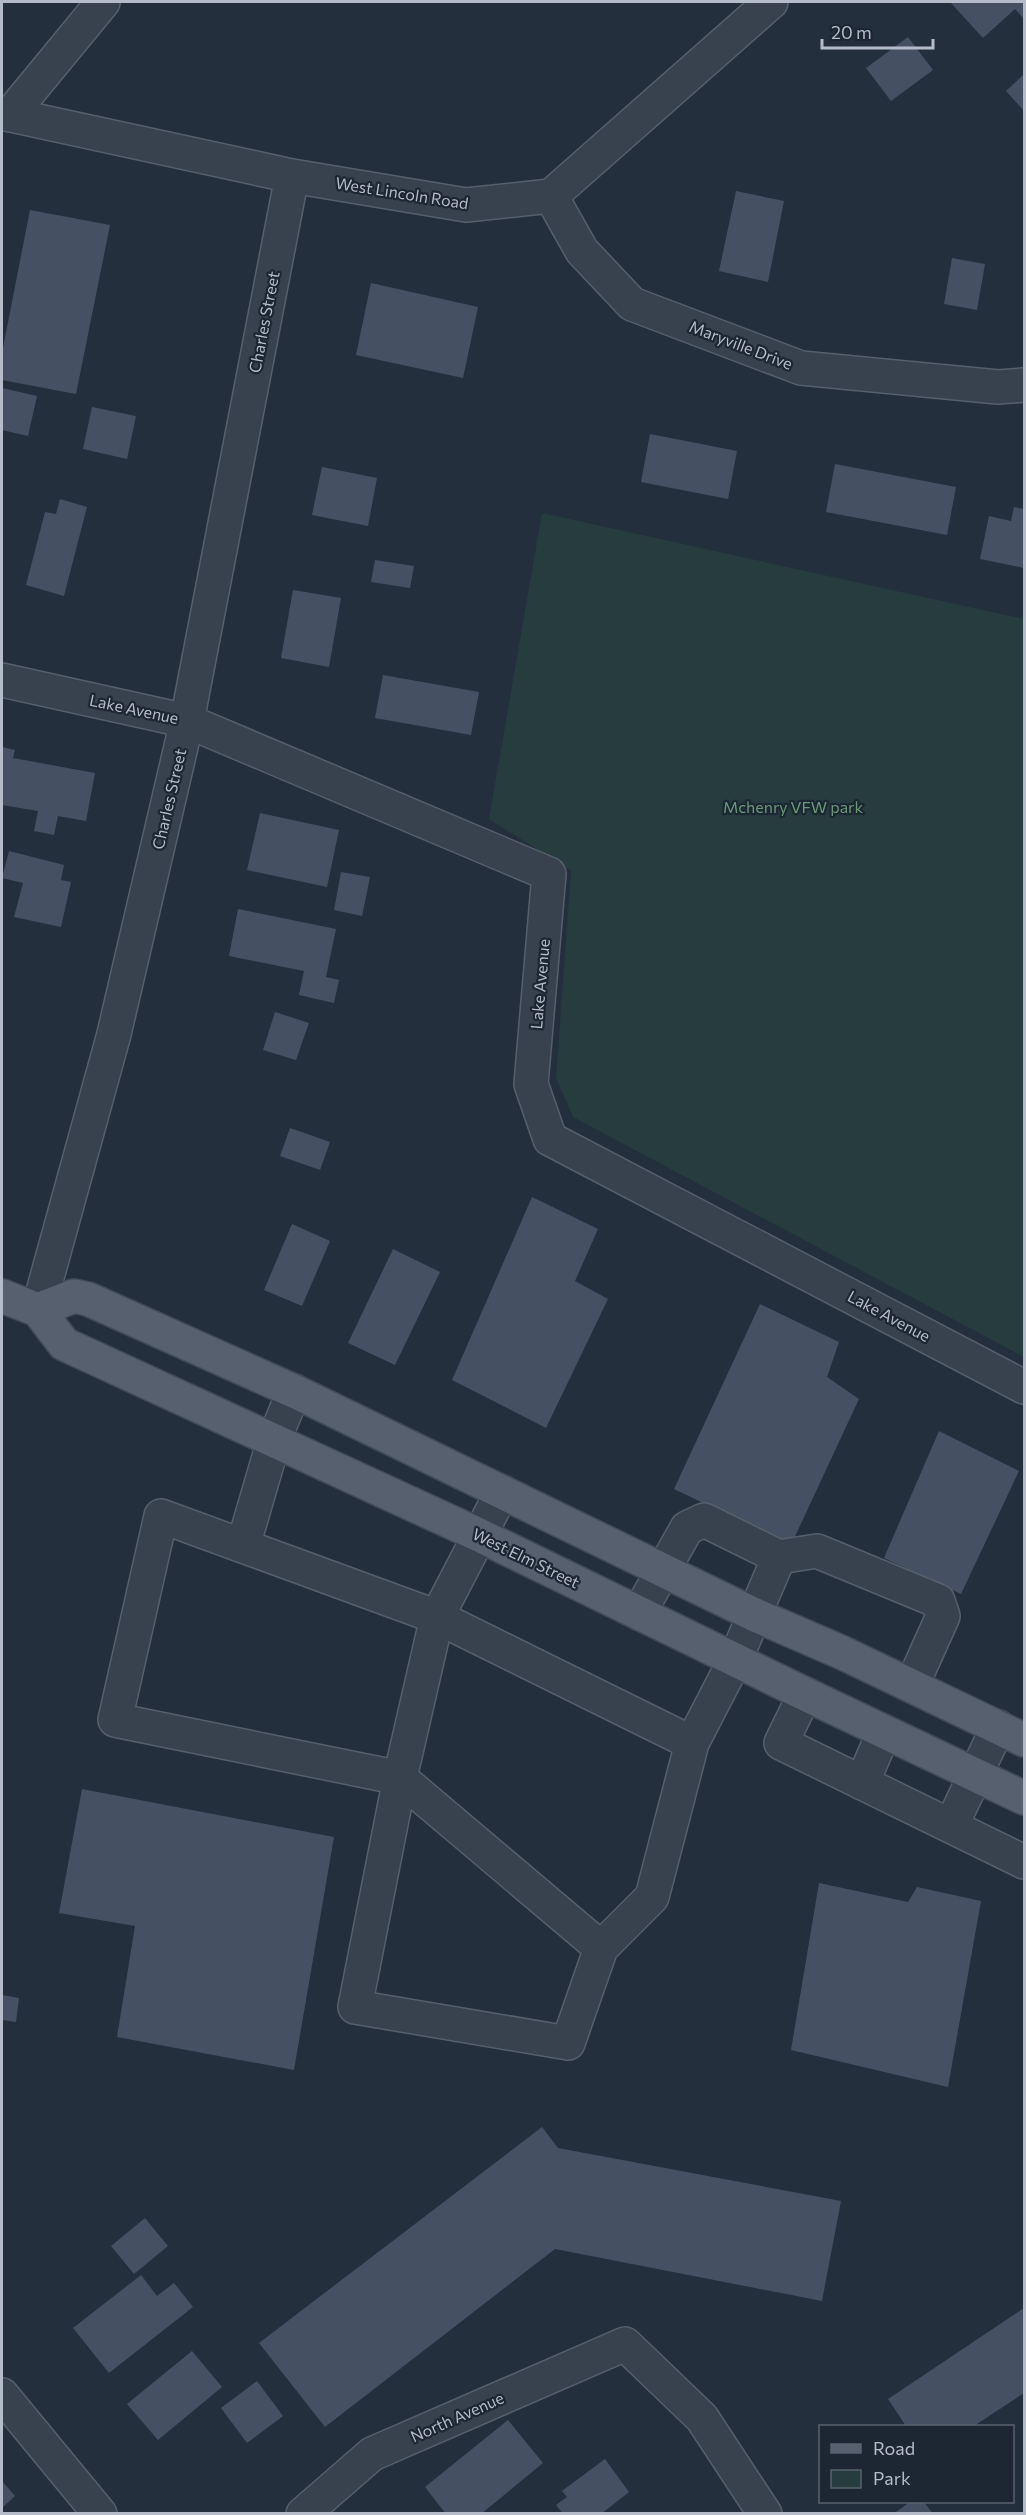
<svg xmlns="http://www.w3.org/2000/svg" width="1026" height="2515" font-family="Commissioner,sans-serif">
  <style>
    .green { fill: #263c3f }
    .building { fill: #455162 }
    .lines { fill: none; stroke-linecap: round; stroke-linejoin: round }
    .minor-casing { stroke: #565f6c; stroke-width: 36 }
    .major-casing { stroke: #414a57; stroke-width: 36 }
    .minor { stroke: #38414e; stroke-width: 33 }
    .major { stroke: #56606e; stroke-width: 33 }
    .labels { text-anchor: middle; stroke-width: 4.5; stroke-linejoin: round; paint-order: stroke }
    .street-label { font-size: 16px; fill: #b4bcc9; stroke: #1d2633 }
    .park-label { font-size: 16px; fill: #6b9a76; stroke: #1d2633 }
  </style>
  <rect width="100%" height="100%" fill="#242f3e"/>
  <path class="green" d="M542,513L1024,619V1357L573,1117L556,1078L571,871L489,819Z"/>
  <path class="building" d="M950,2H1024V19L1015,9L983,38Z
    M908,37L933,70L891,101L866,68Z
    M1024,74V111L1006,91Z
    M736,191L784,201L768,282L719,271Z
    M30,210L110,225L76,394L2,380V353Z
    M952,258L985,264L977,310L944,304Z
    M371,283L478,307L463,378L356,355Z
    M2,388L37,396L28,436L2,430Z
    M92,407L136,416L127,459L83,449Z
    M650,434L737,451L728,499L641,482Z
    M835,464L956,487L947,535L826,512Z
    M322,467L377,478L368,526L312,515Z
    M60,499L87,507L64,596L26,585L45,512L56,514Z
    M1014,507L1024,509V568L980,559L989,516L1011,521Z
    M375,560L414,566L410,588L371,582Z
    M293,590L341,598L329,667L281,658Z
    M383,675L479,692L471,735L375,718Z
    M2,747L15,750L13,758L95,773L86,821L58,816L54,835L34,831L38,811L2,805Z
    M260,813L339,830L327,887L247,870Z
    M9,851L64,865L61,880L71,882L61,927L14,917L23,883L2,878Z
    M341,872L370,877L362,916L334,910Z
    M238,909L336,929L326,977L339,980L334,1003L299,995L304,971L229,956Z
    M275,1012L309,1023L296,1060L263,1050Z
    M290,1128L330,1142L320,1170L280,1156Z
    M532,1197L598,1229L575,1281L608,1299L546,1428L452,1380Z
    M292,1224L330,1241L302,1306L264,1290Z
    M393,1249L440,1272L395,1365L348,1343Z
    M760,1304L839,1342L827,1377L859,1399L791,1545L674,1489Z
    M939,1431L1019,1471L961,1594L884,1558Z
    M82,1789L334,1837L294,2070L117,2037L135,1926L59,1913Z
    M819,1883L908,1902L917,1887L981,1901L948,2087L791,2050Z
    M2,1995L19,1998L16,2022L2,2020Z
    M542,2127L558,2148L841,2201L822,2301L555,2249L325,2427L259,2343Z
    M145,2218L168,2246L134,2274L111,2246Z
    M141,2275L157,2296L174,2283L193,2307L109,2373L73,2328Z
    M1024,2308V2393L974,2426H906L888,2399Z
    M192,2351L222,2387L158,2440L127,2404Z
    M257,2381L283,2416L247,2443L221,2408Z
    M508,2420L543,2463L481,2514H446L425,2487Z
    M605,2459L629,2492L601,2514H563L556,2505L567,2497L562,2491Z
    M2,2481L15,2496L2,2508Z
    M910,2502H924L933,2514H893Z"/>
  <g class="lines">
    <g class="minor-casing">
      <path id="minor" d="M2,113L292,176L466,205L551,196L771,2
        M10,115L103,2
        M551,196L582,251L632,304L801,368L998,387L1024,385
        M2,680L187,721L549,874L531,1084L550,1139L1024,1387
        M38,1310L114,1034L187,721L292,176
        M294,1391L274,1440L243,1546L161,1516L115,1720L400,1778L437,1617L502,1492
        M243,1546L437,1617L692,1743L735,1660L779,1557
        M639,1613L687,1528L704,1520L779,1557L817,1551L938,1601L943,1616L912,1685
        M805,1694L781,1743L1024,1862
        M862,1783L884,1732
        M951,1826L998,1727
        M601,1948L400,1778L355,2007L568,2043L601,1948L652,1897L692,1743
        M2,2395L100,2514
        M303,2514L372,2454L625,2344L702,2418L765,2514"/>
    </g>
    <g class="major-casing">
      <path id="major" d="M2,1296L38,1310L64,1344L479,1535L805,1694L1024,1798
        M38,1310L74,1296L88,1299L298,1393L753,1614L843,1653L1024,1740"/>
    </g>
    <use href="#minor" class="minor"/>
    <use href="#major" class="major"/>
  </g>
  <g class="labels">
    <g class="street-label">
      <text transform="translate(402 193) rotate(9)" y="6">West Lincoln Road</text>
      <text transform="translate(264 322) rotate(-79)" y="6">Charles Street</text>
      <text transform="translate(741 345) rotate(21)" y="6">Maryville Drive</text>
      <text transform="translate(134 709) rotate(12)" y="6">Lake Avenue</text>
      <text transform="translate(169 799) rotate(-77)" y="6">Charles Street</text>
      <text transform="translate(540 984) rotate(-85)" y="6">Lake Avenue</text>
      <text transform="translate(889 1316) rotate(28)" y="6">Lake Avenue</text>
      <text transform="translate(526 1558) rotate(26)" y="6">West Elm Street</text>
      <text transform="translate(457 2417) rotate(-24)" y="6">North Avenue</text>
    </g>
    <g class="park-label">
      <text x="793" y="813">Mchenry VFW park</text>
    </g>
  </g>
  <rect width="1026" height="2515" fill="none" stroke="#b4bcc9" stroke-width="6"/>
  <rect x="819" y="2425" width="195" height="78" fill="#1d2633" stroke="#59626f" stroke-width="1.5"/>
  <rect x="831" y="2444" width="30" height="9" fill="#56606e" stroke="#59626f" stroke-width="1.5"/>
  <text x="873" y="2455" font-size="18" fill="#b4bcc9">Road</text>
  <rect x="831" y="2470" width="30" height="18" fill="#263c3f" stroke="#59626f" stroke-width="1.5"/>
  <text x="873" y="2485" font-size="18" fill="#b4bcc9">Park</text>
  <path d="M822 39v9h111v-9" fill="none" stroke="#b4bcc9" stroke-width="3"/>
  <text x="831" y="39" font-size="18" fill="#b4bcc9" stroke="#1d2633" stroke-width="4.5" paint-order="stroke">20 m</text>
</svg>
